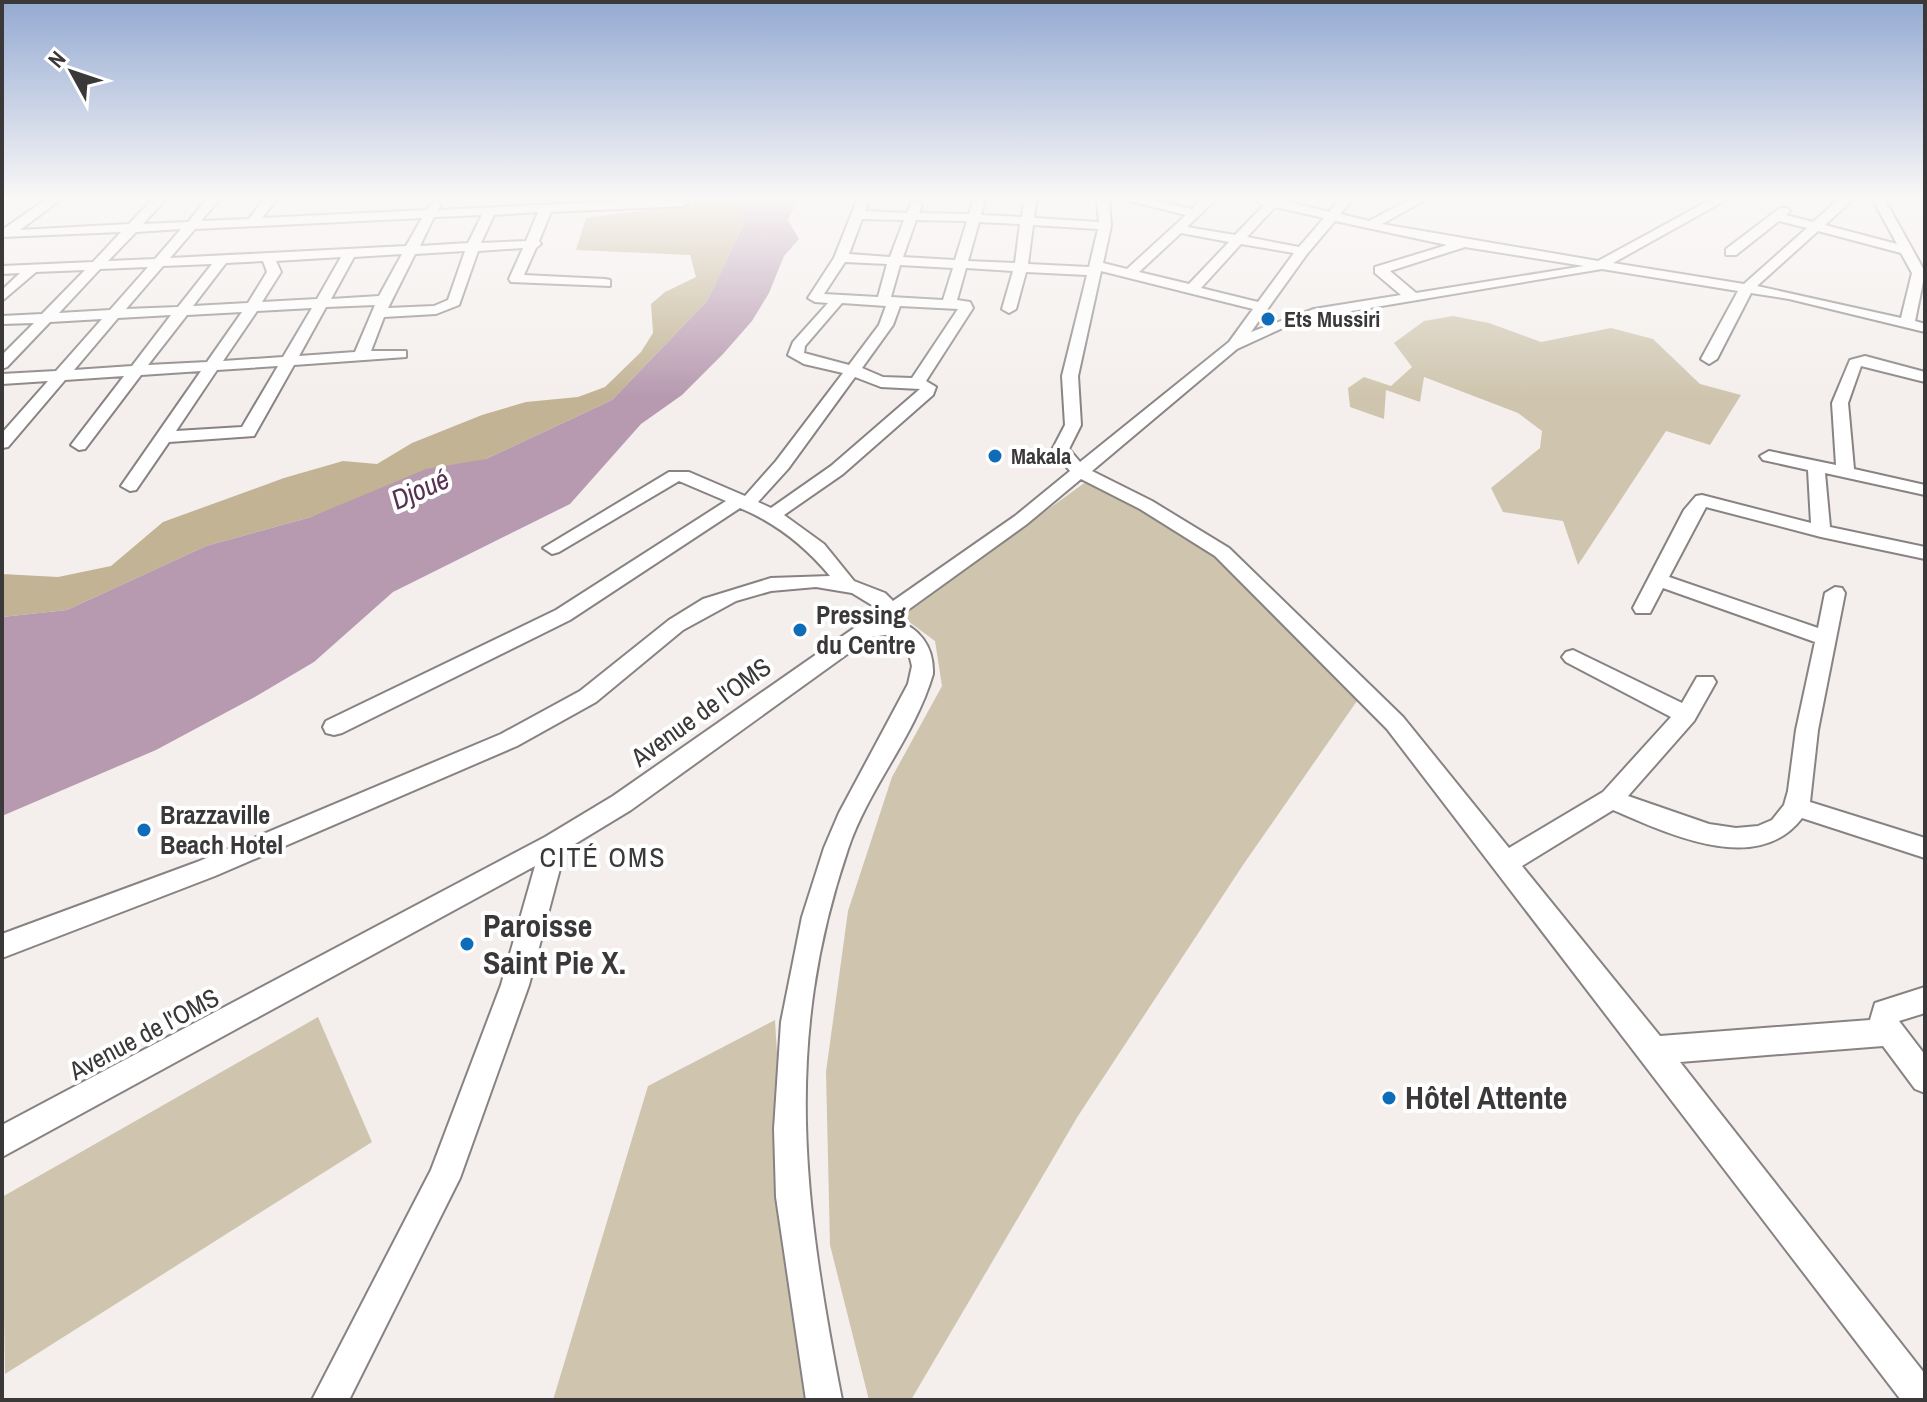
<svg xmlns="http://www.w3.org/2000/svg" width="1927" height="1402" font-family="'Archivo Narrow',sans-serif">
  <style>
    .green { fill: #cfc5ae }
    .forest { fill: #c1b393 }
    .water { fill: #b79ab0 }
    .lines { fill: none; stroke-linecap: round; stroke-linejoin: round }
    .minor-casing { stroke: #888382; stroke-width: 4 }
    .minor { fill: #fff; fill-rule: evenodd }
    .poi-dot { fill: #0f6cb9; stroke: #fff; stroke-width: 3 }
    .labels { text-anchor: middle; stroke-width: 8; stroke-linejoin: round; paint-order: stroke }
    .far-poi-label { font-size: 22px; font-weight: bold; fill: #3a3838; stroke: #fff; text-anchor: start }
    .poi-label { font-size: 26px; font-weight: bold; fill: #3a3838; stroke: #fff; text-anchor: start }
    .street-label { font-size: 26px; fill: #3a3838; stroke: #fff }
    .water-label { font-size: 28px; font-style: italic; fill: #583051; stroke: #fff }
    .neighbourhood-label { font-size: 28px; letter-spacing: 2px; fill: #3a3838; stroke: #fff }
    .near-poi-label { font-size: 32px; font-weight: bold; fill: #3a3838; stroke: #fff; text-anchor: start }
  </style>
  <rect width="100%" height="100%" fill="#f4efed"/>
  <path class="green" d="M1453,316L1489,323L1541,342L1611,328L1653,339L1700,384L1741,395L1710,445L1666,431L1578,565L1563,521L1503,512L1491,488L1540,448L1542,431L1518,413L1424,377L1420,402L1386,390L1384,419L1350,407L1348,388L1364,377L1391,386L1412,367L1394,343L1424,321Z
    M1087,481L1217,553L1359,698L1243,865L1078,1116L911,1400H869L830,1245L826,1072L848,911L892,777L942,686L935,641L901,616Z
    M318,1017L372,1142L5,1374L2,1197Z
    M775,1020L789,1247L809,1400H553L648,1086Z"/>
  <path class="forest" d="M694,200H743V226L707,301L612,400L486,459L311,517L206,546L67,610L2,617V574L58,577L111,566L163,522L284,478L343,461L377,464L412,443L482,415L526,402L578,397L605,387L641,352L653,333L651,304L665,292L696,277L690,255L576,250L586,218L694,204Z"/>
  <path class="water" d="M743,200H798L788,220L799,239L784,256L769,293L752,321L723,354L682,395L641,424L570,504L393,592L314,662L253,698L156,750L2,816V617L67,610L206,546L311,517L426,469L486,459L612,400L707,301L743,226Z"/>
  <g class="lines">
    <g class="minor-casing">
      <path id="minor" d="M45,200H60L20,230L129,224L152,200H165L143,224L188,222L206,200H219L201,221L249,219L263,200H276L262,218L426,210L435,201L441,205L438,210L639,200L689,202L683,206L551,212L539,241L541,244L536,248L524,275L605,279L610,280V286L511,282L509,279L523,248L478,251L459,305L436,314L384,317L371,351H406V357L294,365L254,436L169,442L136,490L130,491L121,486L201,371L141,375L85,449L79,450L71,445L124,376L65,380L8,447L2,448V433L48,381L2,384V374L56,371L102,319L50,322L7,367L2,369V355L34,323L2,324V316L42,314L85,270L36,272L2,301V290L20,273L2,274V266L93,262L121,232L2,237V230ZM538,212L526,241L481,243L494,215ZM482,215L468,243L420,246L434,217ZM422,218L406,246L170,258L195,229ZM181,229L155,259L108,261L136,232ZM465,251L448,300L434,306L388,308L415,254ZM402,254L379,296L331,299L354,257ZM341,257L317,299L262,302L281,272L276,261ZM263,261L267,272L248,303L193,306L226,263ZM212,264L178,307L126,309L163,266ZM148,267L110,310L59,313L100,269ZM375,305L355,352L299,356L326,307ZM312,308L283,357L223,361L257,311ZM242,312L207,362L148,365L187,315ZM171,315L132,366L74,370L118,318ZM278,366L242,427L176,431L217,370Z
        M857,200H869L865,211L907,213L912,202L916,201L922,205L919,213L969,214L973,200H985L981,215L1022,217L1024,200H1036L1034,218L1099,222L1097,200H1109L1111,226L1103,263L1127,269L1186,215L1126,200H1152L1192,209L1201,200H1215L1187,227L1235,235L1264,205L1253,200H1281L1329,212L1339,200H1352L1340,214L1369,221L1409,200H1425L1382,224L1598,261L1710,200H1726L1613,263L1744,284L1807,228L1779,221L1736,255H1726V249L1780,208H1788L1790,211L1786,215L1813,222L1838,200H1852L1825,225L1897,244L1873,200H1885L1925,272L1915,321L1925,324V332L1789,299L1751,293L1717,359L1709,364L1701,359L1738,291L1602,269L1316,317L1287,326L1237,349L1092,471L1152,501L1229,548L1403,717L1509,848L1603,792L1671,717L1566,662L1562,657L1566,652L1573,650L1682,703L1697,677H1713L1716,682L1694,721L1628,796L1709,824L1736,828L1758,826L1772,820L1784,805L1788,791L1796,730L1815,642L1663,588L1650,613H1636L1633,608L1684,510L1696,496L1702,495L1811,523L1808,470L1763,460L1760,456L1769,451L1836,465L1832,403L1850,360L1865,356L1925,372V382L1861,366L1848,403L1854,469L1925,485V495L1825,473L1830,527L1925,547V559L1821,537L1706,507L1669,577L1818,628L1825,593L1835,587L1842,588L1845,593L1818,730L1810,802L1925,838V858L1802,818C1757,877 1667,833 1613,810L1522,866L1660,1036L1870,1020L1875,1003L1925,987V1013L1899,1021L1925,1055V1093L1915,1089L1883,1046L1680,1062L1925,1374V1400H1901L1387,729L1215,556L1140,509L1081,479L1027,524L894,620C919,627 934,646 933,674C915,736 869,787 848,849C782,1043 804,1204 842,1400H806L776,1197L774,1129L781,1022L802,917L824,848L839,813L908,684L912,666L907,646L892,634L871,637L631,810L565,850L529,985L460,1178L349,1400H312L431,1170L501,985L535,866L2,1157V1125L545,837L613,796L880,610L852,593L816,587L771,591L736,601L683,630L596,702L517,746L215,876L2,958V934L197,862L501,734L580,691L669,620L703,599L771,578L830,576C805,546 776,523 740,508L570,620L342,733L334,735L326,733L323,727L326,721L556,610L726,501L679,481L559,552L552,554L543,548L669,472H689L745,496L776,461L843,373L804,364L788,355L793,342L828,303L815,302L808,298L834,258ZM1275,207L1324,218L1299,247L1247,237ZM862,219L904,220L890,257L849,254ZM916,220L967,221L955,260L903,257ZM1335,221L1447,245L1375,267V273L1401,295L1314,309L1251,332L1307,254ZM979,222L1020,224L1015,263L968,261ZM1033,225L1098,229L1089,267L1028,264ZM1818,231L1901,253L1912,273L1901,318L1757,286ZM1181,233L1229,242L1189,284L1139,272ZM1241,244L1294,253L1258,302L1201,288ZM1465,247L1584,266L1416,293L1390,271ZM845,262L887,264L878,297L824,294ZM900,265L953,268L943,300L891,297ZM966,268L1013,271L1002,309L1009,313L1016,309L1026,272L1087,275L1062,376L1065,425L1052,450L1070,471L1015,516L893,601L885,593L854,581L824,544L784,515L843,474L933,395L936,387L926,381L973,308L970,302L957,300ZM1101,271L1253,309L1229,342L1080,462L1069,449L1081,425L1078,376ZM842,303L886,306L879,325L849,365L804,353L805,346ZM900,306L958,309L912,378L883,377L862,368L893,325ZM855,377L881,387L920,389L831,466L771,508L758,502L788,469Z"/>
    </g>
    <use href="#minor" class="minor"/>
  </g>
  <linearGradient id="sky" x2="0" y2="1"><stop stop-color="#94aad2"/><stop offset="0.5" stop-color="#faf8f7"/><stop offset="1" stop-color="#faf8f7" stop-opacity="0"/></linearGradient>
  <rect width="1927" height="397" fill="url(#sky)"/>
  <g class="poi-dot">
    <circle cx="1268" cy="319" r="8"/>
    <circle cx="995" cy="456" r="8"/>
    <circle cx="800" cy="630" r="8"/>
    <circle cx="144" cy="830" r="8"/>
    <circle cx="467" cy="944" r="8"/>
    <circle cx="1389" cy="1098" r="8"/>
  </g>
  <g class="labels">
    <g class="far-poi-label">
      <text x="1284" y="327">Ets Mussiri</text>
      <text x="1011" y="464">Makala</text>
    </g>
    <g class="poi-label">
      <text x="816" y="624">Pressing<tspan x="816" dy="30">du Centre</tspan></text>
      <text x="160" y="824">Brazzaville<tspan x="160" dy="30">Beach Hotel</tspan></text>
    </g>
    <g class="street-label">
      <text transform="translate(701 712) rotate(-36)" y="9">Avenue de l'OMS</text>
      <text transform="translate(144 1034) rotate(-28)" y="9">Avenue de l'OMS</text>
    </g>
    <g class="water-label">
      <text transform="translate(420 489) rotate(-24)" y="10">Djoué</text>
    </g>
    <g class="neighbourhood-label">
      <text x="603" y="867">CITÉ OMS</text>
    </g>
    <g class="near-poi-label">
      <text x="483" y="937">Paroisse<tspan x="483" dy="37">Saint Pie X.</tspan></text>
      <text x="1405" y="1109">Hôtel Attente</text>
    </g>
  </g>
  <rect width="1927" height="1402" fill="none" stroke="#3a3838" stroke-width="8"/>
  <g transform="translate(72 72) rotate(310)" stroke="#ffffff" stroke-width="6" paint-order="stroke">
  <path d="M0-6L14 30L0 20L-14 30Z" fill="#3a3838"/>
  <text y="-12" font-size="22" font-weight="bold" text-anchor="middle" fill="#3a3838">N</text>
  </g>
</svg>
